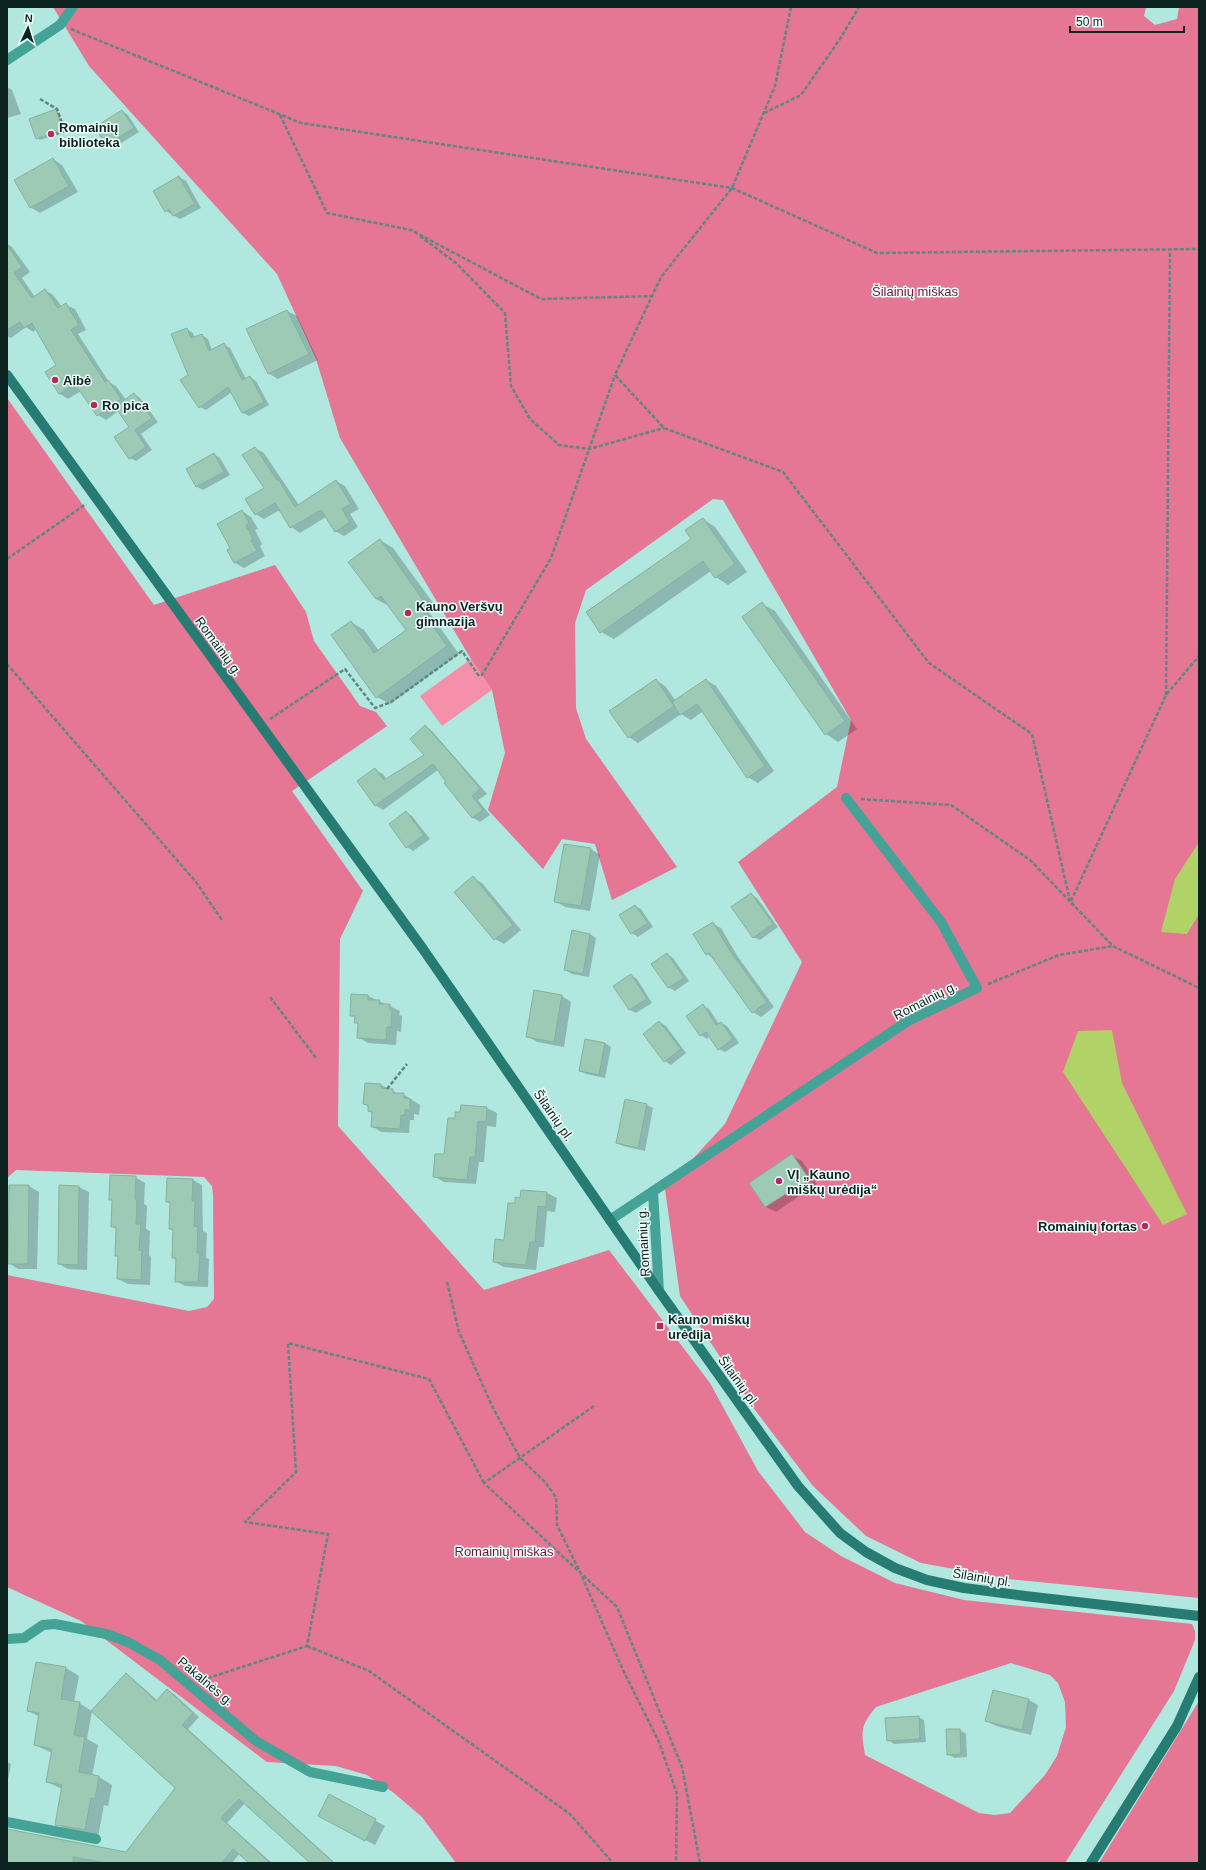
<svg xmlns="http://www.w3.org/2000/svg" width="1206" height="1870" font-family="Helvetica,sans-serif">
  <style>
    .green { fill: #f690aa }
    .forest { fill: #e57694; fill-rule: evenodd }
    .water { fill: #b0d266 }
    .shadow { fill: #0003 }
    .building { fill: #9ccab4; stroke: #85b29d }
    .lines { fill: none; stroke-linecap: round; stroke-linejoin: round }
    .path { stroke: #608781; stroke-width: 2.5; stroke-dasharray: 4 2; stroke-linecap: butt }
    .street { stroke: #44a296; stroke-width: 10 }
    .secondary { stroke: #267c72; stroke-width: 10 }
    .poi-dot { fill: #b7295d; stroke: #effffc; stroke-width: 1.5 }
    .labels { text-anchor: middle; stroke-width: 3; stroke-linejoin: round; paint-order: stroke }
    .poi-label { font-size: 13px; font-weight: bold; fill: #0d2320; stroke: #effffc; text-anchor: start }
    .park-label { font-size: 13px; fill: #771239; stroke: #effffc }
    .street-label { font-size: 13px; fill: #0d2320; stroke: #effffc }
  </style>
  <rect width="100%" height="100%" fill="#b0e7de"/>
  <path class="green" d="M471,659L492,690L442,726L420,696Z"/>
  <path class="forest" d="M53,7H1146L1144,16L1155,25L1177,19L1179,7H1199V1598L1009,1579L921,1563L866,1536L813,1486L755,1410L680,1296L665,1189L725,1124L802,962L738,862L837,787L851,720L723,500L713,499L586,590L575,623L576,708L586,739L677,867L612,900L595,844L562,839L543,869L488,810L505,753L492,690L471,659L340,438L316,359L277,274L89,66Z
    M7,398L154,605L275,565L306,612L314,641L360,706L376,712L387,726L292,791L363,891L340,939L338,1126L484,1290L609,1250L710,1383L758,1471L805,1532L841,1556L895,1583L964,1600L1192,1624L1195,1631V1640L1174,1691L1065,1863H456L422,1817L394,1793L367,1775L336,1766L267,1762L81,1621L7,1587V1275L189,1311L207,1307L214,1299L213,1195L212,1186L204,1177L16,1170L7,1178ZM1011,1663L1050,1675L1058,1683L1065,1702L1066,1727L1057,1756L1045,1775L1010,1813L995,1815L979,1813L865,1755C861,1731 860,1726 876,1707Z
    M1199,1701V1863H1099Z"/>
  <path class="water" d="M1199,842V914L1187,934L1161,932L1175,879Z
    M1112,1030L1122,1083L1187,1214L1163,1225L1063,1072L1078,1031Z"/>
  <path class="shadow" d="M7,87L12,90L21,114L7,118Z
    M56,110L58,112L66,132L40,140L37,138Z
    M122,111L128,115L139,132L113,148L107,145L96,128Z
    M53,159L62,165L78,192L40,213L30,207Z
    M179,177L186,181L201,208L180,219L166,211Z
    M7,244L12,247L30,272L22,278L35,297L45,290L53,295L62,307L66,305L75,309L86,330L78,334L109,382L116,386L126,400L134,394L140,398L158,422L141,434L152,450L136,461L130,458L131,427L119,411L106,420L98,415L81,391L68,399L60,394L46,372L58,365L37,329L33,332L26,327L11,338L7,336Z
    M287,311L297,316L318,360L278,379L268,373Z
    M187,329L193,333L195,338L202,335L208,339L212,350L224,345L230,348L246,379L250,377L256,381L269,405L249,416L243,413L232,392L206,410L200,407L189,376Z
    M255,448L264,453L299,505L336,481L345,486L359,509L350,514L358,527L344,536L335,531L326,517L300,533L291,527L280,510L264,519L255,514L265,489Z
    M214,454L220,458L230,475L203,490L197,487L187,469Z
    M242,511L251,517L258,529L255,530L262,544L260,546L265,556L244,568L235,563L231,548Z
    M703,519L715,527L747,572L728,585L716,577L711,571L614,639L601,632L692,539Z
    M380,540L393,548L436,607L429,612L459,654L390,704L377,697L351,622L364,630L379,651L407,630L389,606L376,599Z
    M762,604L775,611L857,729L838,742L826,734Z
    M656,680L665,686L676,701L706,680L716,686L774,771L758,783L748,777L703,711L691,720L681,714L638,743L629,737Z
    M425,726L432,731L487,794L478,800L490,815L480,822L473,818L446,783L447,782L438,770L383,810L375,805V770L383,774L387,780L426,755Z
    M406,812L412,816L430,839L413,851L407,847L390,824Z
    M591,849L600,855L590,911L565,907L555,901Z
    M473,878L482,883L521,930L504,944L495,939Z
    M751,894L757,898L778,927L760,940L753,937Z
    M635,906L641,909L653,927L638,937L632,933Z
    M713,924L721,928L738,957L774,1007L761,1017L753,1012L714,959L707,954Z
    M590,934L596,938L589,977L572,974L565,970Z
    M667,954L673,958L689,981L675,991L668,987Z
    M631,975L637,979L652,1003L636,1013L630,1010L614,986Z
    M535,992L562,996L571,1002L564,1047L537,1042L527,1036Z
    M368,996L400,1011L399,1015L402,1016L401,1032L397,1031L396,1045L368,1043L358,1037L359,1024L355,1022L356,1018L351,1015Z
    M703,1006L709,1009L719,1024L721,1023L727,1026L739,1043L725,1052L719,1049L710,1036L707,1039L701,1035Z
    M659,1022L666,1026L686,1053L671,1065L665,1061Z
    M605,1043L611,1047L605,1078L586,1074L580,1070Z
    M366,1084L381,1085L399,1094H403L420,1105L419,1115L414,1114V1120H410L409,1133L381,1132L372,1126V1113L369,1111V1107L364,1104Z
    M626,1101L647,1105L653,1108L645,1151L623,1146L617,1143Z
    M462,1106L487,1108L497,1113L496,1127L487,1126L484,1162H479L476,1184L444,1182L434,1176L445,1156L456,1119L461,1114Z
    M792,1156L802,1161L817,1184L776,1212L766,1207L751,1183Z
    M135,1177L145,1183L144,1204L147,1206L146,1229L150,1231L149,1255L151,1257L150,1285L128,1284L118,1279L119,1257L116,1255L117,1229L112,1227L113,1201L110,1199Z
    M193,1180L202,1185L203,1231L207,1233L206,1258L209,1259L208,1287L185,1286L176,1281V1260L173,1258L174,1231L170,1229L171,1204L167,1202Z
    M10,1186H29L39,1192L37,1269H18L9,1263Z
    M60,1186L79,1187L89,1192L87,1270L68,1269L59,1264Z
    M522,1191L547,1193L557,1198L555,1212L547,1211L544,1247H539L536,1270L504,1267L494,1262L505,1241L516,1205L521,1199Z
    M37,1663L66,1668L79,1676L74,1702L79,1703L92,1711L126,1674L132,1678L158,1701L167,1690L174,1694L199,1717L188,1729L335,1863H311L245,1803L227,1823L272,1863H250L240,1853L232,1863H7V1829L126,1853L176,1788L92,1711L87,1739L98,1745L92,1776L99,1777L112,1785L108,1806L104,1805L98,1837L69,1831L56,1824L62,1789L47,1782L52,1753L35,1745L40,1717L28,1711Z
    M1029,1700L1038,1705L1031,1735L996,1726L986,1721Z
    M918,1717L924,1720L926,1742L894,1744L888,1740Z
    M948,1730H960L966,1734L967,1757L954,1758L948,1754Z
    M7,1762L11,1764L7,1785Z
    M330,1796L385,1826L375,1845L329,1821Z"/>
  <path class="building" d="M56,109L63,130L36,139L29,119Z
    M122,110L134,128L106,145L95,127Z
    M53,158L69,186L30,208L14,180Z
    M179,176L195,204L173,216L169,209L165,212L153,191Z
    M7,245L22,267L14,273L32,298L45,289L58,308L66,303L79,325L71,330L105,382L108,380L121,399L97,416L75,384L59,394L45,372L56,365L32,323L24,328L20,322L7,330Z
    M287,310L309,354L268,374L246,329Z
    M187,328L191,338L202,334L209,351L224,343L242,380L250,376L264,402L242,413L228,387L199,408L180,380L188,375L171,334Z
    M134,393L152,418L135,430L146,447L129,459L114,437L129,427L115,407Z
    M255,447L277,480H279L295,507L336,480L351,504L342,509L350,522L335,532L321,510L290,528L275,503L255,515L245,499L264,488L242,455Z
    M214,453L224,472L196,487L186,469Z
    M242,510L249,523L246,525L253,539L251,540L257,551L234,563L227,550L230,548L217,524Z
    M703,518L735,564L715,578L703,561L600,633L586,612L691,539L685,530Z
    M380,539L423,600L417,604L447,646L376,698L331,635L351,621L374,653L406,630L381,596L376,599L348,562Z
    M762,602L845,721L825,735L742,617Z
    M656,679L674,706L628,738L609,711Z
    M706,679L765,766L747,778L697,704L680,715L672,702Z
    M425,725L458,762L480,789L472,796L483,810L472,818L444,783L446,782L433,764L375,806L357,781L375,768L384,780L424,755L410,739Z
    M406,811L424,835L406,848L389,824Z
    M564,844L591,848L581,906L554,902Z
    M473,876L513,925L494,940L454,892Z
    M751,893L773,924L753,938L731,907Z
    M635,905L648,923L631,934L619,915Z
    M713,922L730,951L767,1002L752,1013L709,953L706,955L693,934Z
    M572,930L590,934L583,974L564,970Z
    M667,953L684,978L668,988L651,964Z
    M631,974L647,999L629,1010L613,986Z
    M534,990L562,995L554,1042L526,1037Z
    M351,994L368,995V1000H380L379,1004H390V1010H392L391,1027H387L386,1040L357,1038L358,1023H354L355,1016H350Z
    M703,1004L716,1025L721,1022L733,1039L718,1050L706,1032L700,1036L686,1016Z
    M659,1021L681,1049L664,1062L643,1034Z
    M585,1039L605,1043L599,1075L579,1071Z
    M365,1083L381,1084V1088L393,1089V1093H404V1098L410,1099V1110H405V1115H401L400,1129L371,1127L372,1112L368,1111V1105L363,1104Z
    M625,1099L647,1104L638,1148L616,1143Z
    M461,1105L487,1107L486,1122L478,1121L475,1157H470L467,1180L433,1177L435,1154H444L448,1118H455V1112H460Z
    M792,1154L809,1179L765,1207L749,1183Z
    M110,1175L136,1176L135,1199H137L136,1224H141L139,1250L142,1251L141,1280L117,1279L118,1256H115L116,1227H111L112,1200H109Z
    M167,1178L193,1179L192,1201H195L194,1226L198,1227L197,1253H200L198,1282H175L176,1258H172L173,1229H169L170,1202H166Z
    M9,1185H29L28,1264H8Z
    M59,1185L79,1186L78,1265L58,1264Z
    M521,1190L547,1192L546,1207L538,1206L535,1242H530L526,1265L493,1262L495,1239L504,1240L508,1203H515V1197L520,1198Z
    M36,1662L66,1667L61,1699L80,1702L74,1735L85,1737L79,1772L99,1776L95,1799L91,1798L85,1830L55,1825L62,1785L46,1782L52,1749L34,1745L39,1713L27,1711Z
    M126,1673L156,1701L167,1689L193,1713L182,1725L334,1863H310L239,1799L221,1818L270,1863H249L233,1849L222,1863H106L73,1857V1863H7V1829L126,1852L175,1788L91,1711Z
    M993,1690L1029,1699L1022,1730L985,1721Z
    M919,1716L920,1739L887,1741L885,1718Z
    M946,1729H960L961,1754L947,1755Z
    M329,1794L376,1819L365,1841L318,1816Z"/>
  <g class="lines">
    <path class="path" d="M791,7L775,86L732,188L661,277L615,375L664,428L783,472L929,663L1032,734L1070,901
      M71,29L301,123L732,188L877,253L1199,249
      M40,99L57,109L65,131L56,134
      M764,113L801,95L840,39L859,7
      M280,115L327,213L411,230L541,299L653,296
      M420,236L456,263L505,313L511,386L530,419L559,445L589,449L664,428
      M7,559L86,504
      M7,664L196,882L222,920
      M1166,695L1170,249
      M270,719L345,669L375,708L391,702L462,651L479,676L482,675L551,558L615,375
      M861,799L951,805L1030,860L1113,946L1199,988
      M1071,901L1166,695L1199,656
      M988,984L1059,955L1113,946
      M270,997L316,1058
      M387,1089L407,1064
      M447,1282L459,1332L492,1406L520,1458L545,1482L556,1497L557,1525L580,1572L623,1670L659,1742L677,1794L676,1863
      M594,1406L484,1483L617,1607L682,1767L700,1863
      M307,1646L369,1671L570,1814L613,1863
      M202,1680L307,1646L328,1534L245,1522L296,1472L288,1343L429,1379L484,1483"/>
    <path class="street" d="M7,60L60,25L73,7
      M653,1192L659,1291
      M610,1220L908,1021L977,988L941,922L846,798
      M7,1639L24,1638L43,1625L55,1624L106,1634L128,1642L160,1660L256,1741L310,1772L383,1787
      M7,1822L96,1839"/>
    <path class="secondary" d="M7,375L423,949L659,1291L798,1486L840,1533L866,1552L895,1568L927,1580L964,1588L1025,1596L1199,1616
      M1091,1863L1177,1726L1199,1677"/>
  </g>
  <g class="poi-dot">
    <circle cx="51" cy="134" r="4"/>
    <circle cx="55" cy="380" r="4"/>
    <circle cx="94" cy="405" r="4"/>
    <circle cx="408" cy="613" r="4"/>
    <circle cx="779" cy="1181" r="4"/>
    <circle cx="1145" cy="1226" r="4"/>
    <rect x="656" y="1322" width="8" height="8" rx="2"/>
  </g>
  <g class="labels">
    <g class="poi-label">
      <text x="59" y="132">Romainių<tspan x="59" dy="15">biblioteka</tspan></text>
      <text x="63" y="385">Aibė</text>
      <text x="102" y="410">Ro pica</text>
      <text x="416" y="611">Kauno Veršvų<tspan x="416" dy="15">gimnazija</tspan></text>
      <text x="787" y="1179">VĮ „Kauno<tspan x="787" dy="15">miškų urėdija“</tspan></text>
      <text x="1137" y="1231" text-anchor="end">Romainių fortas</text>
      <text x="668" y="1324">Kauno miškų<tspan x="668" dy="15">urėdija</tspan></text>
    </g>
    <g class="park-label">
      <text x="915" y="296">Šilainių miškas</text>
      <text x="504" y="1556">Romainių miškas</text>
    </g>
    <g class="street-label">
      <text transform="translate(219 646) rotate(54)" y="5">Romainių g.</text>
      <text transform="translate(925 1000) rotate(-27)" y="5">Romainių g.</text>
      <text transform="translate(554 1115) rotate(55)" y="5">Šilainių pl.</text>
      <text transform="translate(643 1242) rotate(-93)" y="5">Romainių g.</text>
      <text transform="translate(739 1381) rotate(54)" y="5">Šilainių pl.</text>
      <text transform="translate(982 1577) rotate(9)" y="5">Šilainių pl.</text>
      <text transform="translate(206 1681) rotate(40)" y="5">Pakalnės g.</text>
    </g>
  </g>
  <rect width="1206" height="1870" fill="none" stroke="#0d2320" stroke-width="16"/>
  <g transform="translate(28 28) rotate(4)" stroke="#effffc" stroke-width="3" paint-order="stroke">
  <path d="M0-3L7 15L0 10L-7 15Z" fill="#0d2320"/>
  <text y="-6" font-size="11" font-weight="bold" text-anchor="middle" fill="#0d2320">N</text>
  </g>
  <path d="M1070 26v6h114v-6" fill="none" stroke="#0d2320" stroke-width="2"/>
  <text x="1076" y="26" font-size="12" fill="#0d2320" stroke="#effffc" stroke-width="3" paint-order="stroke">50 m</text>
</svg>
